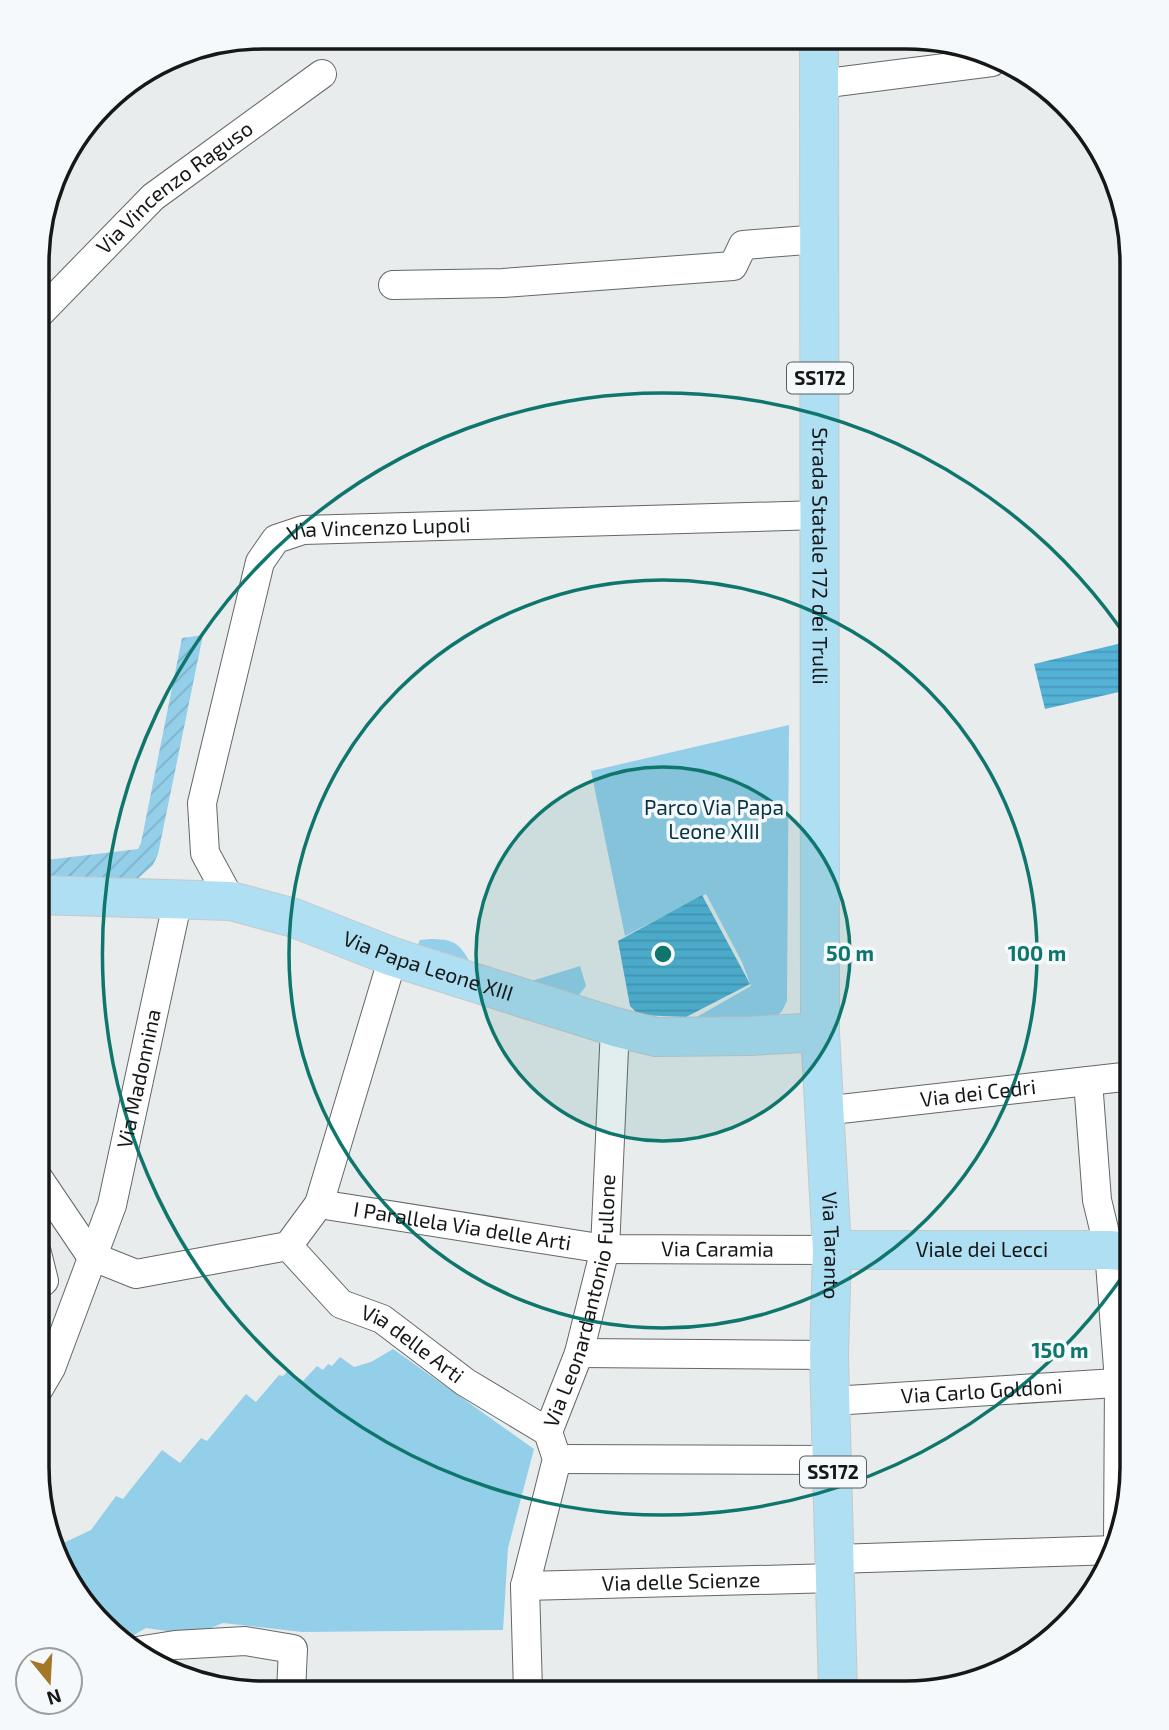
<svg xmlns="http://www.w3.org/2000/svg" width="1169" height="1730" font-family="'Exo 2',sans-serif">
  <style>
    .green { fill: #94cfea }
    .garden { fill: url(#garden-furrows) }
    .water { fill: url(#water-rules) }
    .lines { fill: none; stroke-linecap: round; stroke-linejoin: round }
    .street-casing { stroke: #646768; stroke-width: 30 }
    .primary-casing { stroke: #c7c8c8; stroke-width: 40 }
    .street { stroke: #fff; stroke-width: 28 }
    .primary { stroke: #afdff3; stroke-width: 38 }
    .ring { fill: none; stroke: #0f766e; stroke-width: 3.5 }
    .labels { text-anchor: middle; stroke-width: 7; stroke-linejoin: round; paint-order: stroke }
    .shield { fill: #f5f9fb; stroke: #595c5c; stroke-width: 2 }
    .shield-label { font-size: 19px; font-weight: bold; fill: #161818 }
    .street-label { font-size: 21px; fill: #161818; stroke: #f5f9fb }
    .park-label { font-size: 21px; fill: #073343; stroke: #f5f9fb }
    .rim { fill: none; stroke: #161818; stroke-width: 3.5 }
    .centre { fill: #0f766e; stroke: #f5f9fb; stroke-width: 3.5 }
    .ring-label { font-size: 21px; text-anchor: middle; font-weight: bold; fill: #0f766e; stroke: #f5f9fb; stroke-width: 7; stroke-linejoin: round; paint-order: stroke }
  </style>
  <defs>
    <pattern id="garden-furrows" width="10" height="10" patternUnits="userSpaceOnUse" patternTransform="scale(1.75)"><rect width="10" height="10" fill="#94cfea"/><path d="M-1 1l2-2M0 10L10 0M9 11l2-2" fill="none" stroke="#7fb1c8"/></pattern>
    <pattern id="water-rules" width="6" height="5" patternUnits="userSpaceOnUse" patternTransform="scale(1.75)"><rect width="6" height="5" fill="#54b2d7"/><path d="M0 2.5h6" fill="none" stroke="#4898b8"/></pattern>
  </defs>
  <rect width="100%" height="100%" fill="#e8eced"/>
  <path class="green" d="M789,725L787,1001L782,1011L776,1017L695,1018L751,986L742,962L706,894L625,936L591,771Z
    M430,939C452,939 459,942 470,962L415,950L420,940Z
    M580,966L586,986L576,999L522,984Z
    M393,1349L534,1449L508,1548L503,1630L302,1632L223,1623L194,1635L146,1628L122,1642L54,1554L51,1539L57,1546L91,1530L116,1496L123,1499L162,1450L180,1463L201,1438L207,1441L246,1394L256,1402L279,1375L283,1376L288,1371L303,1381L317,1366L323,1370L328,1364L332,1366L340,1357L354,1367L371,1362Z"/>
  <path class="garden" d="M203,635L158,854L153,865L135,881L38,887V861L138,849L141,843L182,638Z"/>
  <path class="water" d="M1122,643L1132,689L1045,709L1034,664Z
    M702,895L750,984L686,1017L639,1015L630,1006L618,941Z"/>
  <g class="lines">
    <g class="street-casing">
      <g id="street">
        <path d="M820,84L992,62"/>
        <path d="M393,285L503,283L733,266L743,245L820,239"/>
        <path id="s1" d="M39,314L153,197L322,74"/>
        <path id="s2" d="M231,901L205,853L202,803L260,562L276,539L303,530L820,515"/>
        <path d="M1088,1081L1097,1200L1109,1250L1119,1381L1118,1544"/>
        <path id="s3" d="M823,1111L1132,1076"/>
        <path d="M37,1176L91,1256"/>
        <path id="s4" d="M319,1204L605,1249L832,1250"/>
        <path id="s5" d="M288,1246L341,1304L382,1319L465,1382L548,1432"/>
        <path d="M91,1256L136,1274L288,1246L319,1204L393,957"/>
        <path d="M37,1286L44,1281L37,1253"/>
        <path d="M579,1353L829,1355"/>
        <path id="s6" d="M37,1392L51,1368L112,1205L178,899"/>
        <path id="s7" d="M832,1401L1132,1382"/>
        <path d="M557,1459L833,1460"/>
        <path d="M835,1559L1115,1550"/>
        <path id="s8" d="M525,1586L835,1578"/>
        <path d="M137,1651L175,1645L245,1641L293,1649L291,1692"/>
        <path id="s9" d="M528,1692L525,1586L557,1459L548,1432L579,1353L605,1249L615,1027"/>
      </g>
    </g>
    <g class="primary-casing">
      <g id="primary">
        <path id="s10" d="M819,38L820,1032L832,1250L829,1355L838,1693"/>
        <path id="s11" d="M38,895L231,901L294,918L393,957L615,1027L656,1037L750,1036L820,1032"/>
        <path id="s12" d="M832,1250H1109L1132,1252"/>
      </g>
    </g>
    <use href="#street" class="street"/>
    <use href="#primary" class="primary"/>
  </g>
  <circle cx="663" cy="954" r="187" fill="#0f766e" fill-opacity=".12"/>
  <g class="ring">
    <circle cx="663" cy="954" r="187"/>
    <circle cx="663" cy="954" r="374"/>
    <path d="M1131 1264A561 561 0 1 1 1131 644"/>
  </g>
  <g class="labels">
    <g class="shield">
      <rect x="787" y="362.5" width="66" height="31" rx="5"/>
      <rect x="800" y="1456.5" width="66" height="31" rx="5"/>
    </g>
    <g class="shield-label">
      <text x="820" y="385">SS172</text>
      <text x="833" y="1479">SS172</text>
    </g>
    <g class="street-label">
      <text dy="7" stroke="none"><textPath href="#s1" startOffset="186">Via Vincenzo Raguso</textPath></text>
      <text dy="7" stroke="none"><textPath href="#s2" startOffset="485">Via Vincenzo Lupoli</textPath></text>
      <text dy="7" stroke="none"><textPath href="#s10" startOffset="518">Strada Statale 172 dei Trulli</textPath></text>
      <text dy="7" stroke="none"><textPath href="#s11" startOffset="401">Via Papa Leone XIII</textPath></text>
      <text dy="7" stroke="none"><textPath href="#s6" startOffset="331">Via Madonnina</textPath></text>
      <text dy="7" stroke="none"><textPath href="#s3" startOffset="156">Via dei Cedri</textPath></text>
      <text dy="7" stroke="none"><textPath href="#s4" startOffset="145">I Parallela Via delle Arti</textPath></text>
      <text dy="7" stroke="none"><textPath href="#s10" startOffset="1208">Via Taranto</textPath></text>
      <text dy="7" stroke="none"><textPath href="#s4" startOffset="402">Via Caramia</textPath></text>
      <text dy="7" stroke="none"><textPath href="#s12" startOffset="150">Viale dei Lecci</textPath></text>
      <text dy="7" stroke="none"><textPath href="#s9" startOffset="402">Via Leonardantonio Fullone</textPath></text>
      <text dy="7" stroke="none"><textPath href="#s5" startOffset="161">Via delle Arti</textPath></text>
      <text dy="7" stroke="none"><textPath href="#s7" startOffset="150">Via Carlo Goldoni</textPath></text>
      <text dy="7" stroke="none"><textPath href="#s8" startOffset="156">Via delle Scienze</textPath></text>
    </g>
    <g class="park-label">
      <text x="714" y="815">Parco Via Papa<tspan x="714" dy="24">Leone XIII</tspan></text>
    </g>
  </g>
  <path d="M0 0H1169V1730H0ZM263 49H906A214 214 0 0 1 1120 263V1467A214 214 0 0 1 906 1681H263A214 214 0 0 1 49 1467V263A214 214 0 0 1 263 49Z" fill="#f5f9fb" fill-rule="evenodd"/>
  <path class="rim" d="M263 49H906A214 214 0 0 1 1120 263V1467A214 214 0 0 1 906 1681H263A214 214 0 0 1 49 1467V263A214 214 0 0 1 263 49Z"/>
  <circle cx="663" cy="954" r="10" class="centre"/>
  <g class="ring-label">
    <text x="850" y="961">50 m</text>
    <text x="1037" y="961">100 m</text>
    <text x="1060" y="1358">150 m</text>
  </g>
  <g transform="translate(49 1681) rotate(162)"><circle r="33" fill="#f5f9fb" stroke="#9c9fa0" stroke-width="2"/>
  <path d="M0-5L12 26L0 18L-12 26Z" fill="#a37628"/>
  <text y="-10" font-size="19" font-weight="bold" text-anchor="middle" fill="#161818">N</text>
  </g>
</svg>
